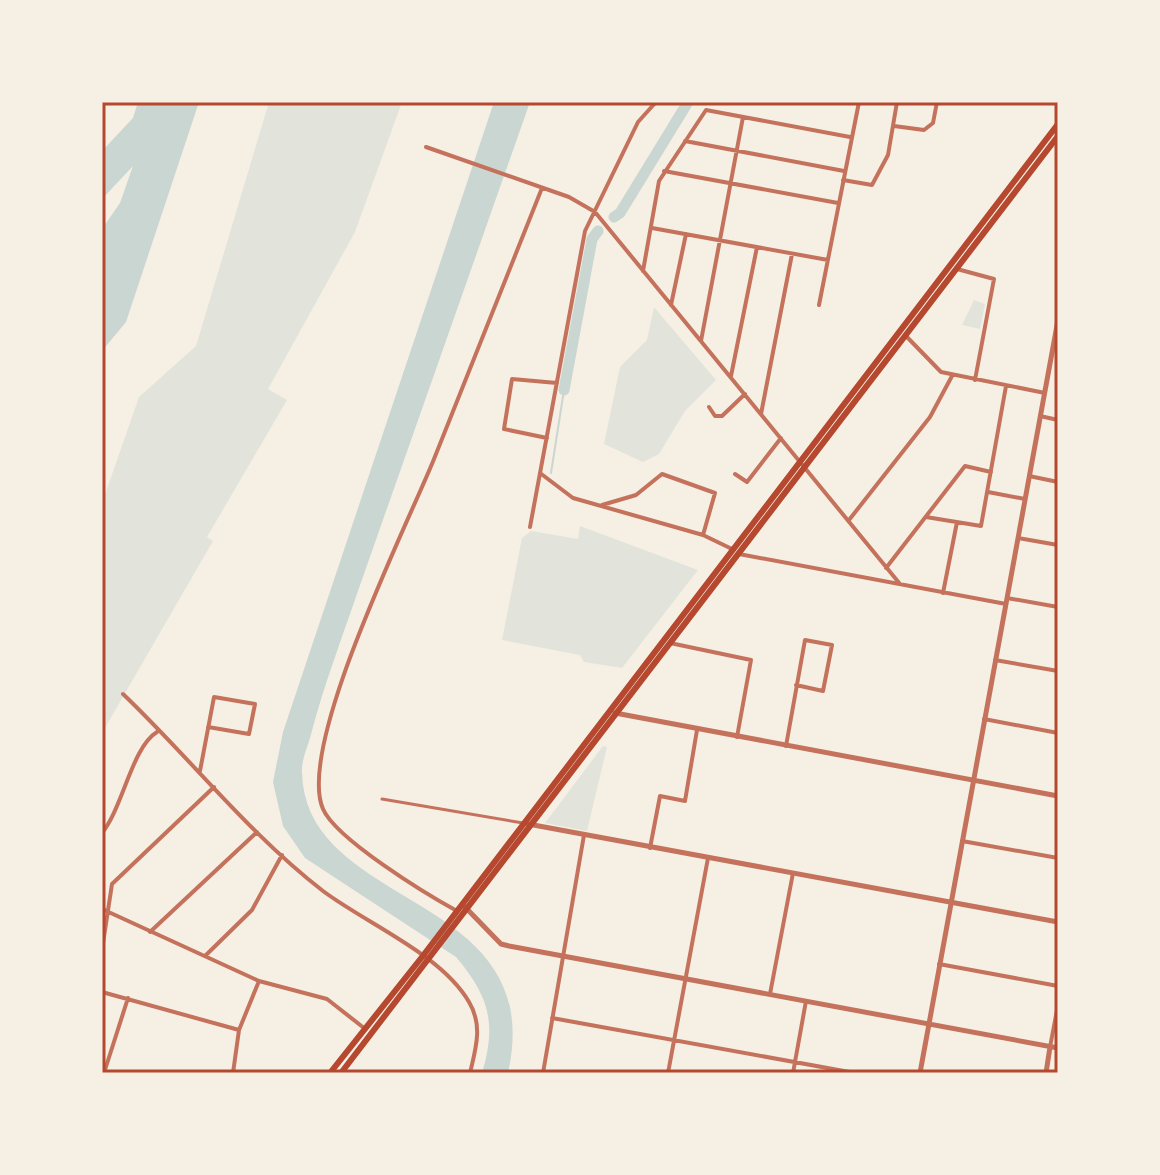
<svg xmlns="http://www.w3.org/2000/svg" width="1160" height="1175" font-family="'Archivo Narrow',sans-serif">
  <style>
    .green { fill: #e2e4dc }
    .water { fill: #c9d6d2 }
    .lines { fill: none; stroke-linecap: round; stroke-linejoin: round }
    .stream { stroke: #c9d6d2; stroke-width: 2 }
    .river { stroke: #c9d6d2; stroke-width: 11 }
    .pedestrian { stroke: #c5725c; stroke-width: 3 }
    .minor { stroke: #c5725c; stroke-width: 4 }
    .tertiary { stroke: #c5725c; stroke-width: 5 }
    .trunk { stroke: #b5482f; stroke-width: 6 }
    .neatline { fill: none; stroke: #b5482f; stroke-width: 3 }
  </style>
  <rect width="100%" height="100%" fill="#f6efe4"/>
  <path class="green" d="M269,102H402L355,232L268,389L287,400L207,537L213,541L102,733V503L139,397L196,346Z
    M974,300L985,304L980,329L962,325Z
    M654,307L716,380L685,411L659,454L643,462L604,444L620,367L647,340Z
    M580,526L698,570L622,668L584,662L580,655L502,640L522,538L531,531L578,539Z
    M603,746L607,747L587,831L545,823Z"/>
  <path class="water" d="M138,102H199L126,322L102,351V229L120,203L133,166L102,199V151L133,118Z
    M494,102H530C473,264 416,426 359,588C342,638 323,687 310,738C307,748 301,762 302,773C306,912 549,890 508,1073H482C497,1023 489,996 456,957L305,858L283,826L273,782L283,732Z"/>
  <g class="lines">
    <path class="stream" d="M551,473L564,390"/>
    <path class="river" d="M614,217L620,213L688,102
      M564,390L592,239L598,231"/>
    <path class="pedestrian" d="M382,799L523,823"/>
    <path class="minor" d="M894,126L924,130L933,123L937,102
      M685,141L844,171
      M426,147L569,197L595,212L900,584
      M664,171L838,203
      M843,180L872,185L888,155L897,102
      M652,228L828,260
      M957,269L994,279L975,380
      M643,271L659,181L706,110L850,137
      M671,305L686,234
      M819,305L859,102
      M906,336L941,372L1045,393
      M701,341L743,117
      M731,376L757,247
      M709,407L715,416H722L745,394
      M761,414L792,254
      M1040,416L1058,420
      M547,438L504,429L512,379L557,383
      M540,473L573,498L703,535L732,549
      M735,474L747,482L781,438
      M1029,476L1058,482
      M988,492L1025,499
      M602,505L636,495L662,474L715,493L703,535
      M926,517L981,526L1006,386
      M849,520L930,417L952,376
      M530,527L585,231L638,122L656,102
      M1018,538L1058,545
      M739,554L1006,604
      M886,568L965,466L991,472
      M943,593L957,522
      M1007,598L1058,607
      M670,643L751,660L737,737
      M995,660L1058,671
      M123,694C190,758 249,834 323,891C367,924 441,954 469,1002C483,1025 476,1048 470,1073
      M984,719L1058,733
      M786,746L805,640L832,645L823,691L796,685
      M200,771L214,697L255,704L249,734L208,727
      M102,833C123,807 132,747 157,732
      M962,841L1058,858
      M650,848L660,796L685,801L697,730
      M102,909L259,981L327,999L364,1028
      M457,911C426,894 336,839 323,809C296,747 407,526 434,459C470,369 506,278 542,188
      M150,932L257,832
      M102,950L112,884L214,787
      M205,956L252,910L282,855
      M939,964L1058,986
      M102,992L239,1030
      M770,994L793,873
      M552,1018L855,1073
      M1050,1047L1058,1005
      M104,1073L128,998
      M233,1073L239,1030L259,981
      M543,1073L584,835
      M668,1073L708,858
      M793,1073L806,1001"/>
    <path class="tertiary" d="M615,713L1058,796
      M528,824L1058,922
      M465,907L501,944L509,946L1058,1048
      M920,1073L1058,320
      M1046,1073L1050,1047"/>
    <path class="trunk" d="M330,1073L422,957L1058,124
      M341,1073L1058,136"/>
  </g>
  <rect width="1160" height="1175" fill="none" stroke="#f6efe4" stroke-width="208"/>
  <rect x="104" y="104" width="952" height="967" class="neatline"/>
</svg>
